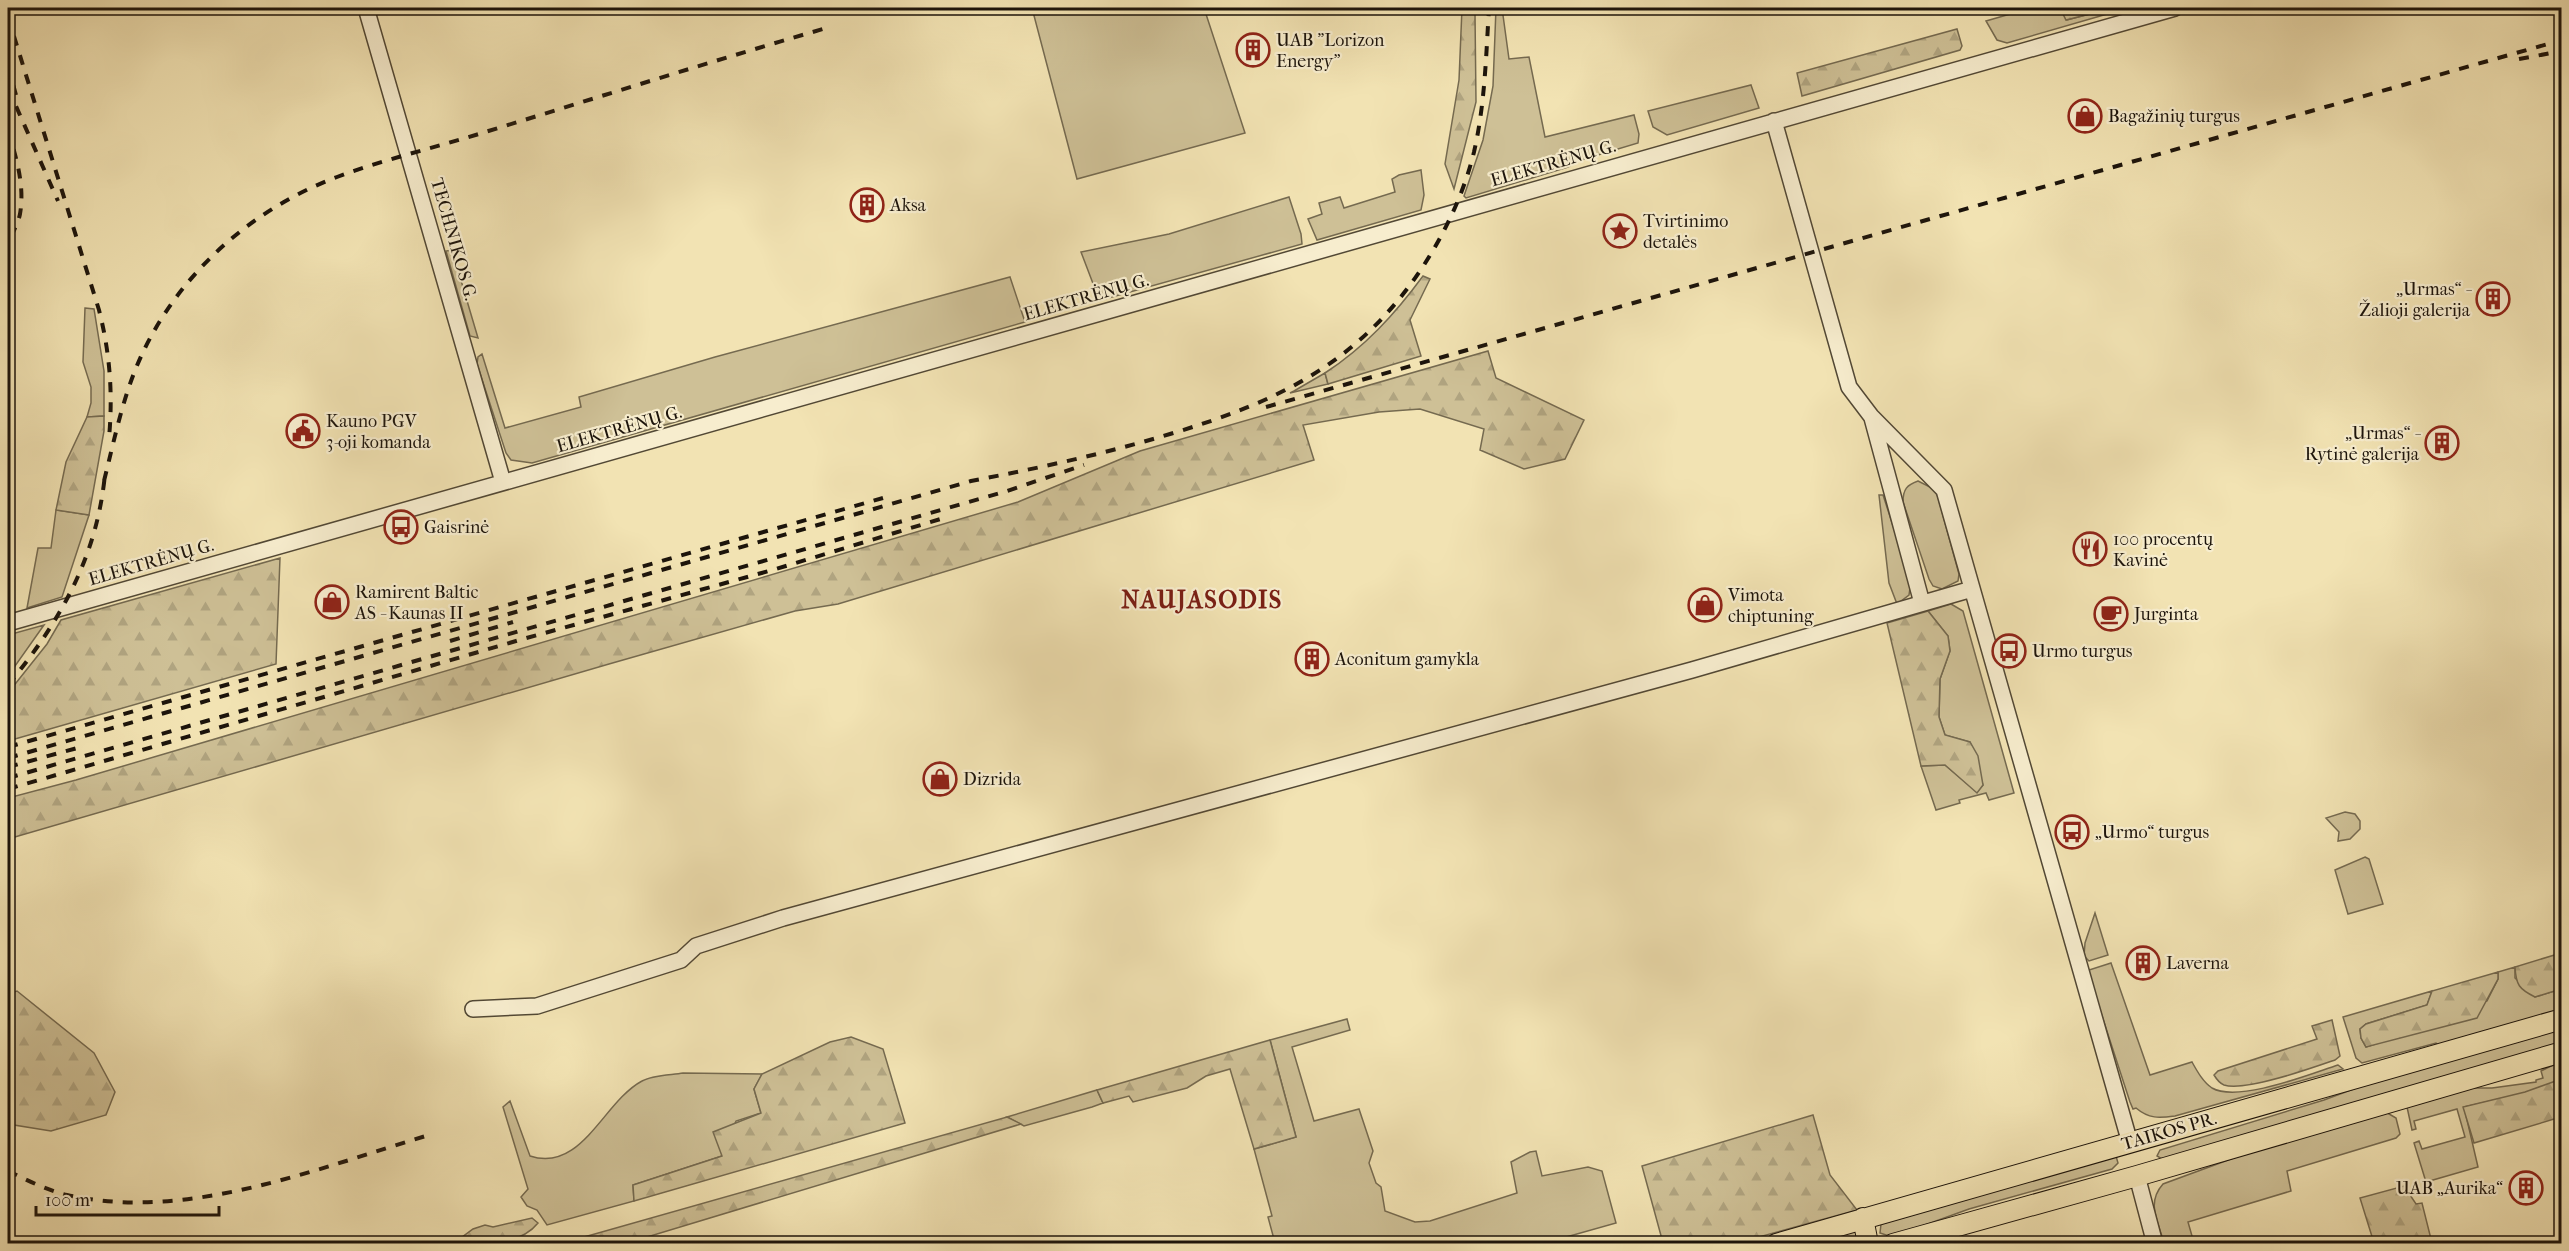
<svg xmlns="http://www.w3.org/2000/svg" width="2569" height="1251" font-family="'IM FELL French Canon',serif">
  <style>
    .green { fill: #cec096; stroke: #756a50; stroke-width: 1.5 }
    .forest { fill: url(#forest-firs); stroke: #756a50; stroke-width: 1.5 }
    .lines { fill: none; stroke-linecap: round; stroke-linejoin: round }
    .minor-casing { stroke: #524835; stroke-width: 18 }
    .major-casing { stroke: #1c140b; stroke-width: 22 }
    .minor { stroke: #f7edce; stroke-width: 15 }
    .major { stroke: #f2e3b3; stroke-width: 20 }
    .rail { stroke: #1c140b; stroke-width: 4; stroke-dasharray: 10 10; stroke-linecap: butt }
    .labels { text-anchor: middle; stroke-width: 4.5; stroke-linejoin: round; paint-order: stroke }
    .poi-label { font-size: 18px; fill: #1c140b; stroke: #f7edce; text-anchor: start }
    .street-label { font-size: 18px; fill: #1c140b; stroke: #f7edce }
    .district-label { font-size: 24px; font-weight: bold; letter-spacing: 1.5px; fill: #7a1f14; stroke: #f7edce }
  </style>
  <defs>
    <pattern id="forest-firs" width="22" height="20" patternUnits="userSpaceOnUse" patternTransform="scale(1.5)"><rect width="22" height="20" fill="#cec096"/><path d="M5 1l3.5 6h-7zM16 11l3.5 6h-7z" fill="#b0a480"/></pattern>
  </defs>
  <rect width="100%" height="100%" fill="#f2e3b3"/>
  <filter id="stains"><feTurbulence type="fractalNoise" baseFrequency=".00333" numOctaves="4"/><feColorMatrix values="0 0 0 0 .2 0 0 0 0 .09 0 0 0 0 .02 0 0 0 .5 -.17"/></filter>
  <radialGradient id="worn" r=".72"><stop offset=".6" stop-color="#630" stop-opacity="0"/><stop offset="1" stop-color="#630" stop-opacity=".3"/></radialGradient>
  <path class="green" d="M1032,8H1204L1245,133L1077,179Z
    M1496,8H1502L1509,59L1529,57L1545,137L1634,115L1639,134L1638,143L1578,161L1568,167L1466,198L1464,196L1483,140L1493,86Z
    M2031,8H2060L2067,20L2113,8H2128L2007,43L1997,40L1986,21Z
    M1751,85L1759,108L1667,135L1653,127L1648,111Z
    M1421,170L1424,195L1421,210L1317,240L1308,219L1322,214L1319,203L1340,197L1344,208L1395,192L1392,179L1399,175Z
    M1289,197L1301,234L1302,244L1105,299L1097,294L1081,252L1169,234Z
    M452,250L478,338L470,336L446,251Z
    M1010,277L1025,322L532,463L511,460L506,453L477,364L478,357L482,354L505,428L581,407L579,397L715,357Z
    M85,308L94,309L104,371V416L87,417L91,403V387L83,362Z
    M1325,373L1328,384L1290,393L1294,391Z
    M1918,481L1934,489L1938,497L1959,574L1958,581L1942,589L1933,586L1929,579L1903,502C1903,489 1907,485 1918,481Z
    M1879,495H1883L1911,581L1909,595L1897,604L1889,583Z
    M56,510L89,515L62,597L27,608L38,548H51Z
    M1951,604L1963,611L2014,793L1989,800L1986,793L1959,800L1960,803L1936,810L1921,766L1945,765L1977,792L1983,785L1970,742L1945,735L1939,717L1940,679L1950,651L1948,636L1928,611Z
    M44,625L8,676V635Z
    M2345,812L2355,814L2360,821V829L2350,839L2338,841L2339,832L2326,818Z
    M2365,857L2369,859L2383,904L2348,914L2335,870Z
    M2095,913L2108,955L2089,961L2084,956L2085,943Z
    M2111,963L2150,1075L2192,1062C2197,1071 2203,1082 2212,1088C2238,1103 2310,1074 2338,1065L2343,1069L2175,1116C2159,1118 2149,1119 2136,1108L2133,1109L2130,1102L2089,976V970Z
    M2515,967V978L2535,997L2561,989V1011L2439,1046L2436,1043L2362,1063L2356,1058L2343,1017L2432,991L2427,1005L2366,1024L2360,1029L2361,1038L2366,1047L2403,1035L2487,1001L2498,979V972Z
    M1347,1019L1350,1030L1292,1047L1314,1121L1359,1109L1373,1151L1369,1163L1376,1183L1381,1187L1385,1211L1415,1222L1430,1221L1517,1193L1511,1162L1530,1152L1536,1151L1542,1176L1588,1167L1602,1171L1616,1223L1545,1243H1275L1268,1217L1272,1216L1254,1149L1296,1137L1270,1040Z
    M2561,1026V1045L2162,1159L2157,1156L2160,1150L2324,1100L2383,1078Z
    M2561,1061V1079C2531,1094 2496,1099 2464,1107L2478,1167L2426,1182L2414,1143L2419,1141L2422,1149L2465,1137L2457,1109L2414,1121L2416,1129L2412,1130L2407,1107L2472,1088H2492L2536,1082V1080L2543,1078L2541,1071Z
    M683,1073L762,1074L754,1089L761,1113L736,1121L722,1156L633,1185L634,1201L547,1225L537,1210L527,1206L521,1197L528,1189L503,1107L510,1101L530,1156C582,1173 603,1102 642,1081C652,1075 671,1075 683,1073Z
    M1097,1090L1103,1103L1092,1107L1024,1126L1007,1117Z
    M2384,1111L2396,1118L2400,1134L2396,1138L2287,1171L2291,1191L2188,1222L2194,1243H2164C2158,1221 2146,1203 2163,1184L2277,1142Z
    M2116,1156L2118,1163L2112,1169L1969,1209L1892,1237L1880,1233L1881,1224Z
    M1857,1230L1860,1237C1849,1247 1828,1243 1814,1244L1841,1233Z"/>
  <path class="forest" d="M1462,8H1474L1475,14L1476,102L1454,189L1445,164L1459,80Z
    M2060,8H2113L2066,20Z
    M1957,29L1962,46L1960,50L1802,96L1797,73Z
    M1423,276L1430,279L1410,320L1421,356L1328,384L1325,373C1365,347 1395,314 1423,276Z
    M1488,351L1496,378L1584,420L1565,459L1524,469L1480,450L1484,429L1420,409L1379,412L1303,425L1314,460L838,604L795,611L609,664L8,839V798L76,780L1018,502L1140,451Z
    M104,416V431L89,515L56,510L66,462L87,417Z
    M280,558L276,664L8,741V693L47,644L61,620Z
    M1928,611L1948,636L1950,651L1940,679L1939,717L1945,735L1970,742L1978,756L1983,785L1977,793L1945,765L1921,766L1887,623Z
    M2561,953V989L2535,997C2519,989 2516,985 2515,967Z
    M2498,972V979L2477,1018L2366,1047L2361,1038L2360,1029L2366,1024L2427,1005L2432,991Z
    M17,991L94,1053L115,1092L106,1115L51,1131L8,1124V994Z
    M2332,1020L2340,1056L2335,1060C2312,1068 2245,1092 2224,1085C2219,1083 2217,1080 2214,1075L2218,1071L2317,1039L2312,1026Z
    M851,1037L883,1049L905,1123L634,1201L633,1185L722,1156L713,1132L761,1113L754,1089L762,1074L830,1042Z
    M1270,1040L1296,1137L1254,1149L1230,1069L1206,1076L1187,1088L1133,1102L1129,1096L1103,1103L1097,1090Z
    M2561,1079V1117L2474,1143L2463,1107L2525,1092Z
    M1813,1115L1830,1175L1857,1210L1737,1243H1663L1642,1166Z
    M1007,1117L1021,1124L637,1240V1243H563Z
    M2404,1186L2416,1204L2422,1203L2432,1243H2374L2360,1198Z
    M532,1218L538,1223C518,1248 477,1244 448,1243L458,1240L473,1229L485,1225L493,1227Z"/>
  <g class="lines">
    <g class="minor-casing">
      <path id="minor" d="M366,8L503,482
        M1774,121L1849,387L1871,416L1944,490L2130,1143
        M1872,418L1922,603
        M8,623L2175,8
        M473,1009L537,1006L681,960L696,946L783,918L1692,670L1972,589
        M2137,1176L2155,1244"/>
    </g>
    <g class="major-casing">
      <path id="major" d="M1863,1218L1868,1244
        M1776,1244L2562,1019
        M1893,1244L2137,1176L2562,1052"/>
    </g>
    <use href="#minor" class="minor"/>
    <use href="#major" class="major"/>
    <path class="rail" d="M8,17L99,310C110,353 113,394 109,438
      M2519,59L2562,51
      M8,66L16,95
      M8,88L58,201
      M8,130C16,157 25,185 20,214C18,224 11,235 8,245
      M1266,407L2562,40
      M104,481C115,437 124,391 144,350C183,270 254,208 337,177C385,159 434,148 482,133C596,98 709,62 823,29
      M450,641L513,622
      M8,685C60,622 97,557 105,474
      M8,747L883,498
      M8,758L971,481C1039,468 1104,454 1170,434C1277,402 1358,364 1422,268C1445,233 1464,193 1474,152C1485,104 1486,56 1489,8
      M8,767L81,747
      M8,778L1007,491L1084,465
      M8,789L523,639L776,569L947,517
      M8,1171C27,1180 46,1190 67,1195C187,1222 315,1169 429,1135"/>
  </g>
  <defs>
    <g id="building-ring" transform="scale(1.725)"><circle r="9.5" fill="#f7edce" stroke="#8f2418" stroke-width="1.5"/><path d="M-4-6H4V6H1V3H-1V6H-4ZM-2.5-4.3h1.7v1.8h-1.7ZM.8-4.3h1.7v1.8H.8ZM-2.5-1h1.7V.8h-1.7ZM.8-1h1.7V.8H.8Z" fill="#8f2418"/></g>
    <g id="shop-ring" transform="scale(1.725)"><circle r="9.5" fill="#f7edce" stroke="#8f2418" stroke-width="1.5"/><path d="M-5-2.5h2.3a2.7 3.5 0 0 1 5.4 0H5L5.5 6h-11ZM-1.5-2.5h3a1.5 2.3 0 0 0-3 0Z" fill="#8f2418"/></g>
    <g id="sight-ring" transform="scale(1.725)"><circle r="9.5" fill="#f7edce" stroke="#8f2418" stroke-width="1.5"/><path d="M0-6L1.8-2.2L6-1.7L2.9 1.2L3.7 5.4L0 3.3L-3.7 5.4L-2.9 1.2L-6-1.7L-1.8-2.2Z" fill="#8f2418"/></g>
    <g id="civic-ring" transform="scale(1.725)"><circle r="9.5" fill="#f7edce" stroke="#8f2418" stroke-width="1.5"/><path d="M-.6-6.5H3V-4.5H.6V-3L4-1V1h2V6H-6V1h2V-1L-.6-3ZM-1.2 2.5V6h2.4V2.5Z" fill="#8f2418"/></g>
    <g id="bus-ring" transform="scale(1.725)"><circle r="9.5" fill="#f7edce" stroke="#8f2418" stroke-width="1.5"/><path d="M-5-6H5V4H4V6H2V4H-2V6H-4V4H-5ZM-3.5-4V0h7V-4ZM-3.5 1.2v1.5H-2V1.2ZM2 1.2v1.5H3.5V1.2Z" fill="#8f2418"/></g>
    <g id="restaurant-ring" transform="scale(1.725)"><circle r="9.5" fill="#f7edce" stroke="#8f2418" stroke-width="1.5"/><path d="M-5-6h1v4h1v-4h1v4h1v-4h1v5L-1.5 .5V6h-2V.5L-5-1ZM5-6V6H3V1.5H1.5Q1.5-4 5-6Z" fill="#8f2418"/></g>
    <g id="cafe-ring" transform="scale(1.725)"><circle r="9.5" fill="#f7edce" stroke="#8f2418" stroke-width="1.5"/><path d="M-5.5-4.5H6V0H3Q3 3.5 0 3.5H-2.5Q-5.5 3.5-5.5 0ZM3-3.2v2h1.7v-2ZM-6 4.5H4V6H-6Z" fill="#8f2418"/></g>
  </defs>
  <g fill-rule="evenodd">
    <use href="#building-ring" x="1253" y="50"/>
    <use href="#shop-ring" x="2085" y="116"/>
    <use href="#building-ring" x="867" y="205"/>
    <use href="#sight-ring" x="1620" y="231"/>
    <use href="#building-ring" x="2493" y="299"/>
    <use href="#civic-ring" x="303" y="431"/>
    <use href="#building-ring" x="2442" y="443"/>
    <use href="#bus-ring" x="401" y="527"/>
    <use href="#restaurant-ring" x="2090" y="549"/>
    <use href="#shop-ring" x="332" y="602"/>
    <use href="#shop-ring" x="1705" y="605"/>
    <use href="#cafe-ring" x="2111" y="614"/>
    <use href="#bus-ring" x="2009" y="651"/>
    <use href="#building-ring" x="1312" y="659"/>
    <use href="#shop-ring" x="940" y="779"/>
    <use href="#bus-ring" x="2072" y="832"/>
    <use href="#building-ring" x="2143" y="963"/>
    <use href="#building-ring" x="2526" y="1188"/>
  </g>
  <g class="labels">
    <g class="poi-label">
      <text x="1276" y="46">UAB "Lorizon<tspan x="1276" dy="21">Energy"</tspan></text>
      <text x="2108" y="122">Bagažinių turgus</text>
      <text x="890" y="211">Aksa</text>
      <text x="1643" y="227">Tvirtinimo<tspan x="1643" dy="21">detalės</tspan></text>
      <text x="2470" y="295" text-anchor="end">„Urmas“ -<tspan x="2470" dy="21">Žalioji galerija</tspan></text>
      <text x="326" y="427">Kauno PGV<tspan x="326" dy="21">3-oji komanda</tspan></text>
      <text x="2419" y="439" text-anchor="end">„Urmas“ -<tspan x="2419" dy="21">Rytinė galerija</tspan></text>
      <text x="424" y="533">Gaisrinė</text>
      <text x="2113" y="545">100 procentų<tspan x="2113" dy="21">Kavinė</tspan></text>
      <text x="355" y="598">Ramirent Baltic<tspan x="355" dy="21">AS - Kaunas II</tspan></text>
      <text x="1728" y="601">Vimota<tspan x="1728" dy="21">chiptuning</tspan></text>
      <text x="2134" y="620">Jurginta</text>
      <text x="2032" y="657">Urmo turgus</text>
      <text x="1335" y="665">Aconitum gamykla</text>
      <text x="963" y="785">Dizrida</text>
      <text x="2095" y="838">„Urmo“ turgus</text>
      <text x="2166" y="969">Laverna</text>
      <text x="2503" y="1194" text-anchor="end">UAB „Aurika“</text>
    </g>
    <g class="street-label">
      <text transform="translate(1553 163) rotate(-16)" y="6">ELEKTRĖNŲ G.</text>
      <text transform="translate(454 239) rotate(74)" y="6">TECHNIKOS G.</text>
      <text transform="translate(1086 297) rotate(-16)" y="6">ELEKTRĖNŲ G.</text>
      <text transform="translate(619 429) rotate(-16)" y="6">ELEKTRĖNŲ G.</text>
      <text transform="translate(151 562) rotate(-16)" y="6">ELEKTRĖNŲ G.</text>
      <text transform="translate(2169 1131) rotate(-16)" y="6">TAIKOS PR.</text>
    </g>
    <g class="district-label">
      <text x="1202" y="608">NAUJASODIS</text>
    </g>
  </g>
  <rect width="2569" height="1251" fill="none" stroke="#f2e3b3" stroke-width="30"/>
  <rect x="9" y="9" width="2551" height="1233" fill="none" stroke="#1c140b" stroke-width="3"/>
  <rect x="15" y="15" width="2539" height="1221" fill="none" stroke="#1c140b" stroke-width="1.5"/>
  <path d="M36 1206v9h183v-9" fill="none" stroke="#1c140b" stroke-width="3"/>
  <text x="45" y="1206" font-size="18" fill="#1c140b" stroke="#f7edce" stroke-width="4.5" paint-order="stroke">100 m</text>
  <rect width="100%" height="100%" filter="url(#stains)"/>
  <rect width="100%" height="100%" fill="url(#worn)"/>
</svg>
